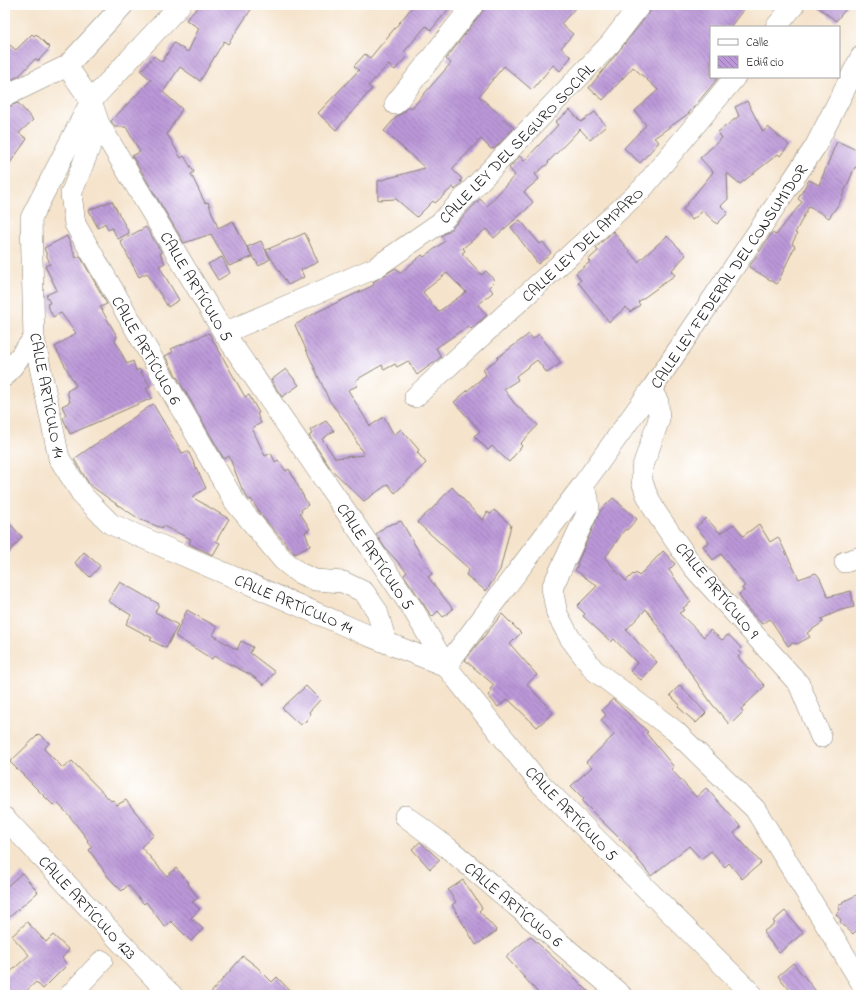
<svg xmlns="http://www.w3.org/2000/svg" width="866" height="1000" font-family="'Indie Flower',sans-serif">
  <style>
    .building { fill: url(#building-back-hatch); fill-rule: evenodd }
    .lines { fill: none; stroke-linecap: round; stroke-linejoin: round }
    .street-casing { stroke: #888074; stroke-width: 22 }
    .street { stroke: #fff; stroke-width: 21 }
    .labels { text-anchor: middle; stroke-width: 3; stroke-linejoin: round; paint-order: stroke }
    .street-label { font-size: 16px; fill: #1c1c1c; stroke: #fff }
  </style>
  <defs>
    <pattern id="building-back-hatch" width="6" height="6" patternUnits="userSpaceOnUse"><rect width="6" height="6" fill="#bb97d8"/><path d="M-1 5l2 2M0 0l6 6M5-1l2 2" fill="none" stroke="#977aae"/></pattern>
  </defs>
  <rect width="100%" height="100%" fill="#fff"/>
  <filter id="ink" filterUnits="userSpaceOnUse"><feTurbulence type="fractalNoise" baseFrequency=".025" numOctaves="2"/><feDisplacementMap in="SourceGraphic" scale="8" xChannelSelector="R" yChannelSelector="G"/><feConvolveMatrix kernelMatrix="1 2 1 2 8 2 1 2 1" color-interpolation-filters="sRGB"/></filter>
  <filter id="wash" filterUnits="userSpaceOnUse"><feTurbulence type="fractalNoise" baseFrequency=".012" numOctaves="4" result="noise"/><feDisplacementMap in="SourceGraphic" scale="16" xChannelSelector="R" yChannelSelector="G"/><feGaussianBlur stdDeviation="0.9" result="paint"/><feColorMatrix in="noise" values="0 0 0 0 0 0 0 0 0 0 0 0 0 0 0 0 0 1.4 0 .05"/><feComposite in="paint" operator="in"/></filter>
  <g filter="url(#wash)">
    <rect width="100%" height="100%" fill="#f5e3cb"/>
    <g id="blocks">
      <path class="building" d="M200,5H254L228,44L224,41L200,81L180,67L163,92L182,109L167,134L181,158L184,156L194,172L191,174L205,203L208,202L218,228L233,221L252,257L229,266L211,234L184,243L132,156L140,152L126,127H115L111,121L151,80L141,71L154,56L162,62L174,43L188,52L199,28L186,20Z
        M414,5H452L431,30L426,26L404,52L408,55L395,70L388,65L368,86L372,89L336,130L318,113L359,70L354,66L365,54L370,58Z
        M487,5H578L561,24L573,34L561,48L571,57L560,71L553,65L532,90L504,66L479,96L514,128L494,149L493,148L491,149L481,139L452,169L462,179L460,181L462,182L455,190L453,187L435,203L433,201L417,217L396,199L378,200V181L425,168L384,131L397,116L404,112L409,106L412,108L451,63L446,59Z
        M652,5H669L675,11L680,5H747L730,27H711V77H719L688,114L654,138L659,142L640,163L624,148L646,125L635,111L658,90L633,67L603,100L589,88L650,12Z
        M815,5H849L836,21Z
        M32,34L34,36L36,34L50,48L38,61L35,59L20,75L11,80L5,75V41L16,50Z
        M747,101L763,132L768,127L789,145L780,156L778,154L740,184L727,173L728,199L721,206L728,213L717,224L703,211L692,220L683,209L713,172L700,158L722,138L718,132L739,116L735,107Z
        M18,103L33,120L19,133L27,139L5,170V108Z
        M570,110L581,122L595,112L606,126L590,140L580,129L548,162L549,163L535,174L539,179L524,192L533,202L527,209L494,238L486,229L463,248L465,251L462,253L482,275L486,271L495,281L489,287L493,292L478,305L487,315L471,329L468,326L436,348L441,357L417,375L408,361L397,367L395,364L384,370L382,365L356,380L357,386L348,390L370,426L384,417L394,435L401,429L419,450L417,452L426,463L395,493L388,484L364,501L331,469L309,436L312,434L310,430L326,421L334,431L322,439L335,458L364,455L346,423L329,400L295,325L317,312L374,285L373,282L396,268L400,273L422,255L424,257L445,241L441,236L450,230L480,199L487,206L515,175L509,168L520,156L524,161L558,125L555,122ZM447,273L466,292L438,312L423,292Z
        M837,141L861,152L857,168L855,167L840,202L829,218L809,206L795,233L797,234L792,244L795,246L777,284L749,267L772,233L776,235L802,202L798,199L809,180L819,185Z
        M112,201L129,233L118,239L112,228L108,230L105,223L98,228L89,210Z
        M520,220L540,244L543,242L551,253L538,264L511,227Z
        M146,227L162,253L160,254L165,263L159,266L179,300L168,307L147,273L139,277L120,241Z
        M613,231L638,262L667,236L686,255L671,271L675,275L638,302L640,305L630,312L626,307L609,322L578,282L581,280L576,273L590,262L588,260L598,251L596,248Z
        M305,233L318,262L301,270L304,277L288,285L266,250Z
        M67,236L76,258L80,256L107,304L100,307L117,336L115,341L127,364L133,361L136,371L139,369L150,386L146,389L152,398L70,434L63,418L66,415L62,406L70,402L67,391L76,386L55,347L76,333L61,313L53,317L47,304L50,303L46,295L57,290L45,266L50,264L44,248Z
        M261,241L270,259L259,266L247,247Z
        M222,257L230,273L218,280L208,264Z
        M209,333L245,397L249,395L259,413L257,414L261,423L252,428L265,456L271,453L275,462L278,460L286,471L289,469L308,505L301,510L302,512L300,513L310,529L305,532L310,546L295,554L261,515L251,499L249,500L242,489L229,456L224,459L165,356L173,352L171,349Z
        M529,334L533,339L539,334L561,363L547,373L537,360L516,376L518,380L504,389L514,403L538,425L520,444L522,446L509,462L492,446L488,450L474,436L480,431L454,402L486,375L483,369L498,359L497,358Z
        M286,369L299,385L282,397L271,380Z
        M153,404L182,453L188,451L206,488L192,497L229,519L216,541L220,543L213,555L189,544L191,539L163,526L162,528L141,520L112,501L90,485L74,459Z
        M452,487L483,521L487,512L491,514L494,510L511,525L500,570L486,591L466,575L469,569L417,522L433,508Z
        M613,498L637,519L627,530L625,529L605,558L626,581L633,574L634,575L636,573L639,576L663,551L675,564L669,570L691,602L683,608L685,610L679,613L704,637L710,630L722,640L728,635L731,637L741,648L738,651L741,654L738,657L765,686L741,709L743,712L730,725L712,704L646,609L626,630L657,662L641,680L630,671L637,663L614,639L611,642L583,616L585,614L577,606L597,586L575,570L578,565L577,564L600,511Z
        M5,518L22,537L5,557Z
        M706,518L720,533L734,524L743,536L759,524L770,542L778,537L799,579L816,573L820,578L828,597L851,591L854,607L841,610L821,619L823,622L807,633L810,637L797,644L793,643L788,646L770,619L762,624L746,607L739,594L744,591L742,588L745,586L721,554L713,560L703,546L709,542L696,527Z
        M401,521L432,574L428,577L453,609L443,617L438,611L432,617L404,575L407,572L385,548L376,534L386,526Z
        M84,552L100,566L90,577L75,563Z
        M120,582L159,604L155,612L178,625L166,648L150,640L152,638L126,624L131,615L108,601Z
        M187,610L217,627L213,635L237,650L241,641L253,647L250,653L275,672L264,685L251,675L214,656L212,659L175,636Z
        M502,614L521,633L510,644L537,675L527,684L553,713L537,727L508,699L498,707L488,695L492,692L490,689L494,685L465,660Z
        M680,685L706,713L696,723L678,707L680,705L670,695Z
        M306,686L320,700L309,712L310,714L306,721L300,725L282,708Z
        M613,699L648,732L646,733L674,767L671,769L696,797L706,788L741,827L734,833L761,863L742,879L729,863L725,867L711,851L701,859L689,846L651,876L627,846L582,801L584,799L571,786L592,767L586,762L614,735L601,720L606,715L602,710Z
        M39,734L49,743L44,749L63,768L72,761L111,801L113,800L117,805L126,800L154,835L141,847L167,876L176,868L189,883L188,884L198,898L192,902L200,909L191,918L203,929L191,941L171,921L165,927L146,902L144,904L128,885L122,891L109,878L89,850L92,847L87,841L88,840L68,814L57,803L54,806L10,762Z
        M420,842L440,860L430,869L412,849Z
        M22,873L38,892L5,921V888Z
        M463,880L482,908L479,911L497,931L476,945L452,905L456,902L448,890Z
        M861,893V926L853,934L840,922L841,920L836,914L840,910L838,906L843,903L842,902Z
        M785,911L803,933L779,953L763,932L775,923L773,921Z
        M27,922L46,942L53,935L69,950L62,958L67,965L43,989L36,982L22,995H5V977L29,955L12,936Z
        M530,936L572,975L592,995H540L506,957Z
        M243,956L257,967L272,982L277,977L294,995H209Z
        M793,963L819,995H794L778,976Z"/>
    </g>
  </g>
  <g filter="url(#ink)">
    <use href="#blocks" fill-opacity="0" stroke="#888074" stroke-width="1"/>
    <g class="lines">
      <g class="street-casing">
        <path id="street" d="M180,5L91,101L31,218L34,338L59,458L83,496L111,524L367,635L446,666
          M776,27L794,5
          M67,66L91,101L99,124L224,333L414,611L446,666L538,781L753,995
          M5,96L67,66L123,5
          M395,104L473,5
          M99,124L71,194L75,224L235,502L283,560L299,573L315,580L343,582L364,592L377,611L386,642
          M224,333L375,268L441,222L610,44L640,5
          M5,376L34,338
          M651,390L658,402L659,419L642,469V481L646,493L655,511L694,568L799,684L821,737
          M415,397L642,189L735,77
          M582,486L588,498L589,509L552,588L557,614L570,638L594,670L675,731L755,809L861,982
          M845,562L861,557
          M446,666L582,486L651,390L815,147L861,57
          M405,816L448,848L621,995
          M5,818L159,983L172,995
          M70,995L102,961"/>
      </g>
      <use href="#street" class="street"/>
    </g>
  </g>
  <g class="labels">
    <g class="street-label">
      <text transform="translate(516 143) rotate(-46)" y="6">CALLE LEY DEL SEGURO SOCIAL</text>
      <text transform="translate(582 244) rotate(-43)" y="6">CALLE LEY DEL AMPARO</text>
      <text transform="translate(728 276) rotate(-56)" y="6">CALLE LEY FEDERAL DEL CONSUMIDOR</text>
      <text transform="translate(197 286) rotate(59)" y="6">CALLE ARTÍCULO 5</text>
      <text transform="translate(147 350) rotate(60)" y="6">CALLE ARTÍCULO 6</text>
      <text transform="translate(48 395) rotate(79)" y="6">CALLE ARTÍCULO 14</text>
      <text transform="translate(376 556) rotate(56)" y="6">CALLE ARTÍCULO 5</text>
      <text transform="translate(718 590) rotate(50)" y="6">CALLE ARTÍCULO 9</text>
      <text transform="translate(294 603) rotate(23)" y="6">CALLE ARTÍCULO 14</text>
      <text transform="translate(572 813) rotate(46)" y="6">CALLE ARTÍCULO 5</text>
      <text transform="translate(514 904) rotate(40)" y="6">CALLE ARTÍCULO 6</text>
      <text transform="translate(88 907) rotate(47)" y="6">CALLE ARTÍCULO 123</text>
    </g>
  </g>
  <rect width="866" height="1000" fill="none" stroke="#fff" stroke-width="20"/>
  <rect x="710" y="26" width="130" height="52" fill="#ffffff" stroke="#a4a4a4"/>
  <rect x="718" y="39" width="20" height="6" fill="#ffffff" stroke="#a4a4a4"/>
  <text x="746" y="46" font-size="12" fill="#1c1c1c">Calle</text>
  <rect x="718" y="56" width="20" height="12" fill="url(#building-back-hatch)" stroke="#a4a4a4"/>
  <text x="746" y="66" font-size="12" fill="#1c1c1c">Edificio</text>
</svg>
